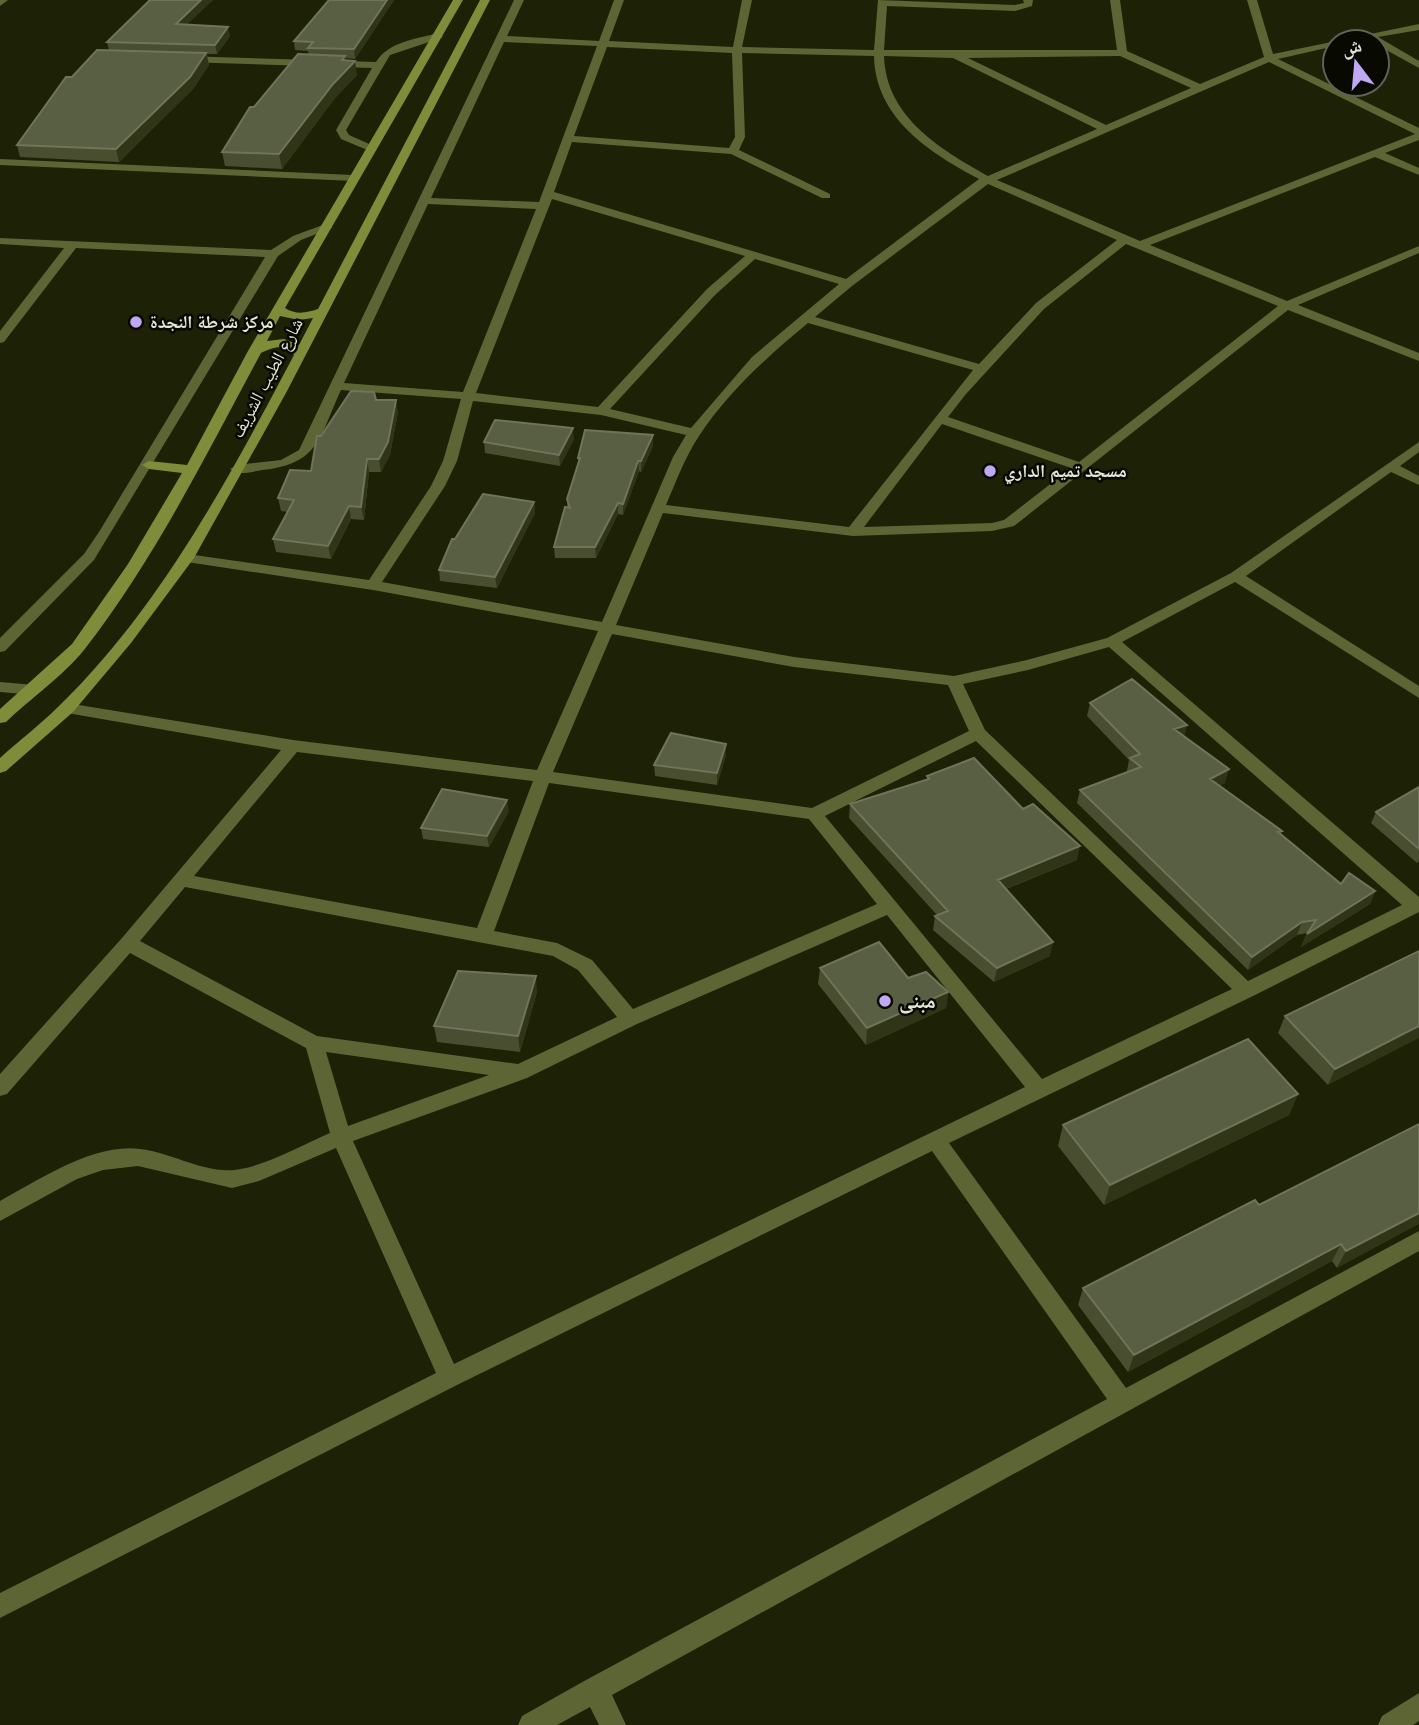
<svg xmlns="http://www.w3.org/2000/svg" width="1419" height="1725" font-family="Mulish,'Noto Naskh Arabic',sans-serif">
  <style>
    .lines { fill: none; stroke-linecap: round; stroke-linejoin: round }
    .street { fill: #5c6533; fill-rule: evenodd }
    .secondary { fill: #7f8c3a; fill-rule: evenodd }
    .wall { fill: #494e31 }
    .shaded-wall { fill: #303518 }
    .building { fill: #595f43; stroke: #6f745a; stroke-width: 2 }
    .poi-dot { fill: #bfa9f4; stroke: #080a02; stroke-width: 2.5 }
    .labels { text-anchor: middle; stroke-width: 5; stroke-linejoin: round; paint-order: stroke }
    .far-poi-label { font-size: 18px; font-weight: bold; fill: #e3e7d6; stroke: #080a02; text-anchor: start }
    .far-street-label { font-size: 18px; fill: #e3e7d6; stroke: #080a02 }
    .poi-label { font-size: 21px; font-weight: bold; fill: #e3e7d6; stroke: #080a02; text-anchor: start }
  </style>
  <rect width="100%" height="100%" fill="#1d2105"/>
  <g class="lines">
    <path class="street" d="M0,0H8L0,6Z
      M514,0H524L507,36L599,41L614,0H624L609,41L733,47L742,0H752L742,47L874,50L878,0L1015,5L1024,3L1023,0H1033L1032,6L1015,11L887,6L884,50H1117L1110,0H1120L1127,51L1200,84L1264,57L1247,0H1257L1273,54L1419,24V30L1378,37L1419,61V68L1377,45V42L1368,39L1335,42V46L1278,59L1419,128V140L1385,153L1419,168V175L1375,157L1150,245L1287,301L1419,246V253L1298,305L1419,353V361L1288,310L1014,526L992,531L853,536L663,513L616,625L794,657L954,676L1027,660L1107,638L1231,573L1419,442V452L1400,466L1419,476V485L1391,472L1246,576L1419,686V698L1235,582L1122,642L1419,897V912L1253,996L949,1143L1126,1388L1419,1231V1251L612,1695L626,1725H599L590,1707L557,1725H518L522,1716L586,1680L1107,1399L932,1151L457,1385L0,1618V1593L436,1373L336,1148L259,1181L232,1188L138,1166L103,1170L77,1179L0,1221V1201C39,1180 93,1143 140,1149C170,1152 203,1173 234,1170C264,1167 302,1145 330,1133L306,1048L130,953L7,1094L0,1096V1074L122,938L281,750L67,713L59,708L61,704L67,703L293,740L537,770L598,631L373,590L187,562L180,558L187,554L369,580L431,486L443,461L461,399L341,390C319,437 320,464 262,470C251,472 238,476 230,469L237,465L281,460L299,450ZM504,42L597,46L539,202L431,198ZM607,47L732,53L735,137L729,148L574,136ZM742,53L874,56C875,118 930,153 979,179L846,279L554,192L572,142L731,154L822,198H830V194L739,150L745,137ZM884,56L953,58L1097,129L988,176C940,149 886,117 884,56ZM1120,56L1191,88L1106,125L968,58ZM1269,62L1415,134L1140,241L997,180ZM988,184L1117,240L1036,303L979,364L815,317L852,286ZM552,199L745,256L707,289L598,407L476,393ZM428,204L536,209L463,392L344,383ZM1126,244L1278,306L1079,462L948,417L966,394L1044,309ZM755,259L839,284L752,357L691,428L610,409L715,295ZM808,323L973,370L849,527L666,505C676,482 685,457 699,436C728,392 768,356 808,323ZM473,401L601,415L686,435L673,457L602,622L382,582L445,486L457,461ZM942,424L1071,468L1004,520L992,523L864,527ZM612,634L794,667L948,685L969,731L812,808L553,772ZM1109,647L1402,905L1248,981L985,730L963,684L1028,670ZM976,741L1232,989L1042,1079L825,816ZM297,752L533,781L477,928L194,876ZM549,783L809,819L877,904L633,1009L592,960L557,943L494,931ZM185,887L553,956L578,970L617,1017L518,1064L317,1036L140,941ZM887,915L1025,1087L454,1364L353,1141L527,1078L637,1024ZM326,1052L489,1075L348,1126Z
      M438,33L443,36L441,38L390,55L346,130L349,135L376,147L377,149L372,152L341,139L336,130L372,68L183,62L178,59L183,56L376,62C388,42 416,39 438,33Z
      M0,159L353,175L358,178L353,181L0,165Z
      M328,223L332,224V228L301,240L278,256L94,560L5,651L0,652V638L84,554L99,532L265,257L76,248L4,342L0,343V331L64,248L0,244V238L271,250L293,236Z
      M0,682L35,685L43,690L35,695L0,692Z
      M1419,1693V1721L1413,1725H1378L1382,1716Z"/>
    <path class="secondary" d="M453,0H463L285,308C296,315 306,313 318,309L480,0H490L286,393L194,558L131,643L73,712L6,771L0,773V758C20,740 41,724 60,705C160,608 230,476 294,355C283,343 274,347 261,353C207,453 155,559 84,650C64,675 30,699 6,722L0,723V709L72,644L128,564L182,473L149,469L142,465L149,461L187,465L248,351ZM280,316L299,320L313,318L299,345L284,339L267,341Z"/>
  </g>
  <path class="wall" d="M150,0H213L187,24L230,36L217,54H207L209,65L193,89L119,162L20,157L17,145L72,77L109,50L107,42Z
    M329,0H394L355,59L346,58V61L357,75L335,98L282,169L225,166L222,152L254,107L309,55L308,51L295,50L294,41Z
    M398,412L390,455L381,472H369L364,520L351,519L331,559L276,552L273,539L288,512L281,511L278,498L311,471L321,436Z
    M653,435V446L641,472L639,471L623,515L618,514L596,558H555L554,547L567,508V499L578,464V458Z
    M574,439L560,466L485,453L484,442Z
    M534,502L535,513L497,588L440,581L439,570L455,539Z
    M1090,703L1184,736L1225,783L1220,785L1282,831L1281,834L1341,884L1375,891L1370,904L1301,947L1307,933L1297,935L1248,970L1077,803L1080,790L1128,772L1127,771L1129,760L1087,716Z
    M726,744V755L717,785L655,776L654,765Z
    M927,776L1023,809L1077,860L1006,889L1050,956L994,982L933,930L935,916L937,915L849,818L850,804L927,779Z
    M1419,787V861L1417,863L1371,823L1376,812Z
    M509,811L489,847L423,839L421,828Z
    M1419,951L1328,1085L1278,1033L1285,1016Z
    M820,968L908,978L948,992L946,1008L866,1045L818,984Z
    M537,992L520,1052L437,1042L434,1026Z
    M1298,1094L1289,1115L1104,1205L1058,1146L1063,1125Z
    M1419,1124L1337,1268L1332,1261L1128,1372L1078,1305L1083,1288L1259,1205Z"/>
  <path class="shaded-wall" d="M201,0H213L178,33L176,24Z
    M387,0H394L355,59L354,49Z
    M228,27L230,36L217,54L215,45Z
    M206,53L209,65L193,89L119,162L116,149Z
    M345,56L347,68L355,61L357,75L335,98L282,169L279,154L333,84L342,60Z
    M396,400L398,412L390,455L381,472L379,459Z
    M573,428L574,439L560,466L559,455Z
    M653,435V446L641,472V461Z
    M367,459L369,472L364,520L361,507Z
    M638,461L639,471L623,515V504Z
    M534,502L535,513L497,588L495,577Z
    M618,503V514L596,558L595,547Z
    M349,506L351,519L331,559L328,546Z
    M1187,725L1184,738L1174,729Z
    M726,744V755L717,785V773Z
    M1229,769L1225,783L1207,792L1210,779Z
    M507,800L509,811L489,847L487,836Z
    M1080,846L1077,860L995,893L998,880Z
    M1375,891L1370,904L1301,947L1307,934Z
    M1302,922L1297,935L1248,970L1252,957Z
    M1053,942L1050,956L994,982L997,968Z
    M536,976L537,992L520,1052L518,1036Z
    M948,992L946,1008L866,1045L867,1028Z
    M1419,1026V1038L1328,1085L1335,1069Z
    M1298,1094L1289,1115L1104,1205L1110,1185Z
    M1419,1213V1224L1337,1268L1346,1251Z
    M1341,1244L1332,1261L1128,1372L1134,1355Z"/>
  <path class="building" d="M150,0H201L176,24L228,27L215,45L107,42Z
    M329,0H387L354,49L308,48L313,42L294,41Z
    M97,50L206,53L190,77L116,149L17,145L66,77H72Z
    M298,54L345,56L342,60L355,61L333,84L279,154L222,152L250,107H254Z
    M351,391L374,392L376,400H396L388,442L379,459H367L361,507L349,506L328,546L273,539L294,500L278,498L290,470L311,471L317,436H321Z
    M495,420L573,428L559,455L484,442Z
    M585,430L653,435L641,461H638L623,504L618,503L595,547H554L565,507L570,508L567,499L580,458H578Z
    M483,494L534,502L495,577L439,570L452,539H455Z
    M1132,679L1187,725L1174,729L1229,769L1210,779L1282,831L1278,832L1341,884L1349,873L1375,891L1307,934L1316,920L1302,922L1252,957L1080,790L1141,767L1130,758L1140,754L1090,703Z
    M671,733L726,744L717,773L654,765Z
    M974,758L1023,809L1033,804L1080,846L998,880L1053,942L997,968L935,916L948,911L850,804L929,779L927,776Z
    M1419,787V849L1376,812Z
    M442,789L507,800L487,836L421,828Z
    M879,942L908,978L926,972L948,992L867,1028L820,968Z
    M1419,951V1026L1335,1069L1285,1016Z
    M458,971L536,976L518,1036L434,1026Z
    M1248,1039L1298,1094L1110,1185L1063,1125Z
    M1419,1124V1213L1346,1251L1341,1244L1134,1355L1083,1288L1255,1200L1259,1205Z"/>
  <g class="poi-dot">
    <circle cx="136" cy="322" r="7"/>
    <circle cx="990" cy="471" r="7"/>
    <circle cx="885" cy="1001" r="7"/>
  </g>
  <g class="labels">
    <g class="far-poi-label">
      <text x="150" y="328">مركز شرطة النجدة</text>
      <text x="1004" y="477">مسجد تميم الداري</text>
    </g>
    <g class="far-street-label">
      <text transform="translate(267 378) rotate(-62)" y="6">شارع الطيب الشريف</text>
    </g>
    <g class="poi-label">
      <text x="899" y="1008">مبنى</text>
    </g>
  </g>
  <g transform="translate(1356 63) rotate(344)"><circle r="33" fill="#080a02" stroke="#606257" stroke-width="2"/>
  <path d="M0-5L12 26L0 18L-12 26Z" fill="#bfa9f4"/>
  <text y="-10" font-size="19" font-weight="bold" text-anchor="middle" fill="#e3e7d6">ش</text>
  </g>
</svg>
